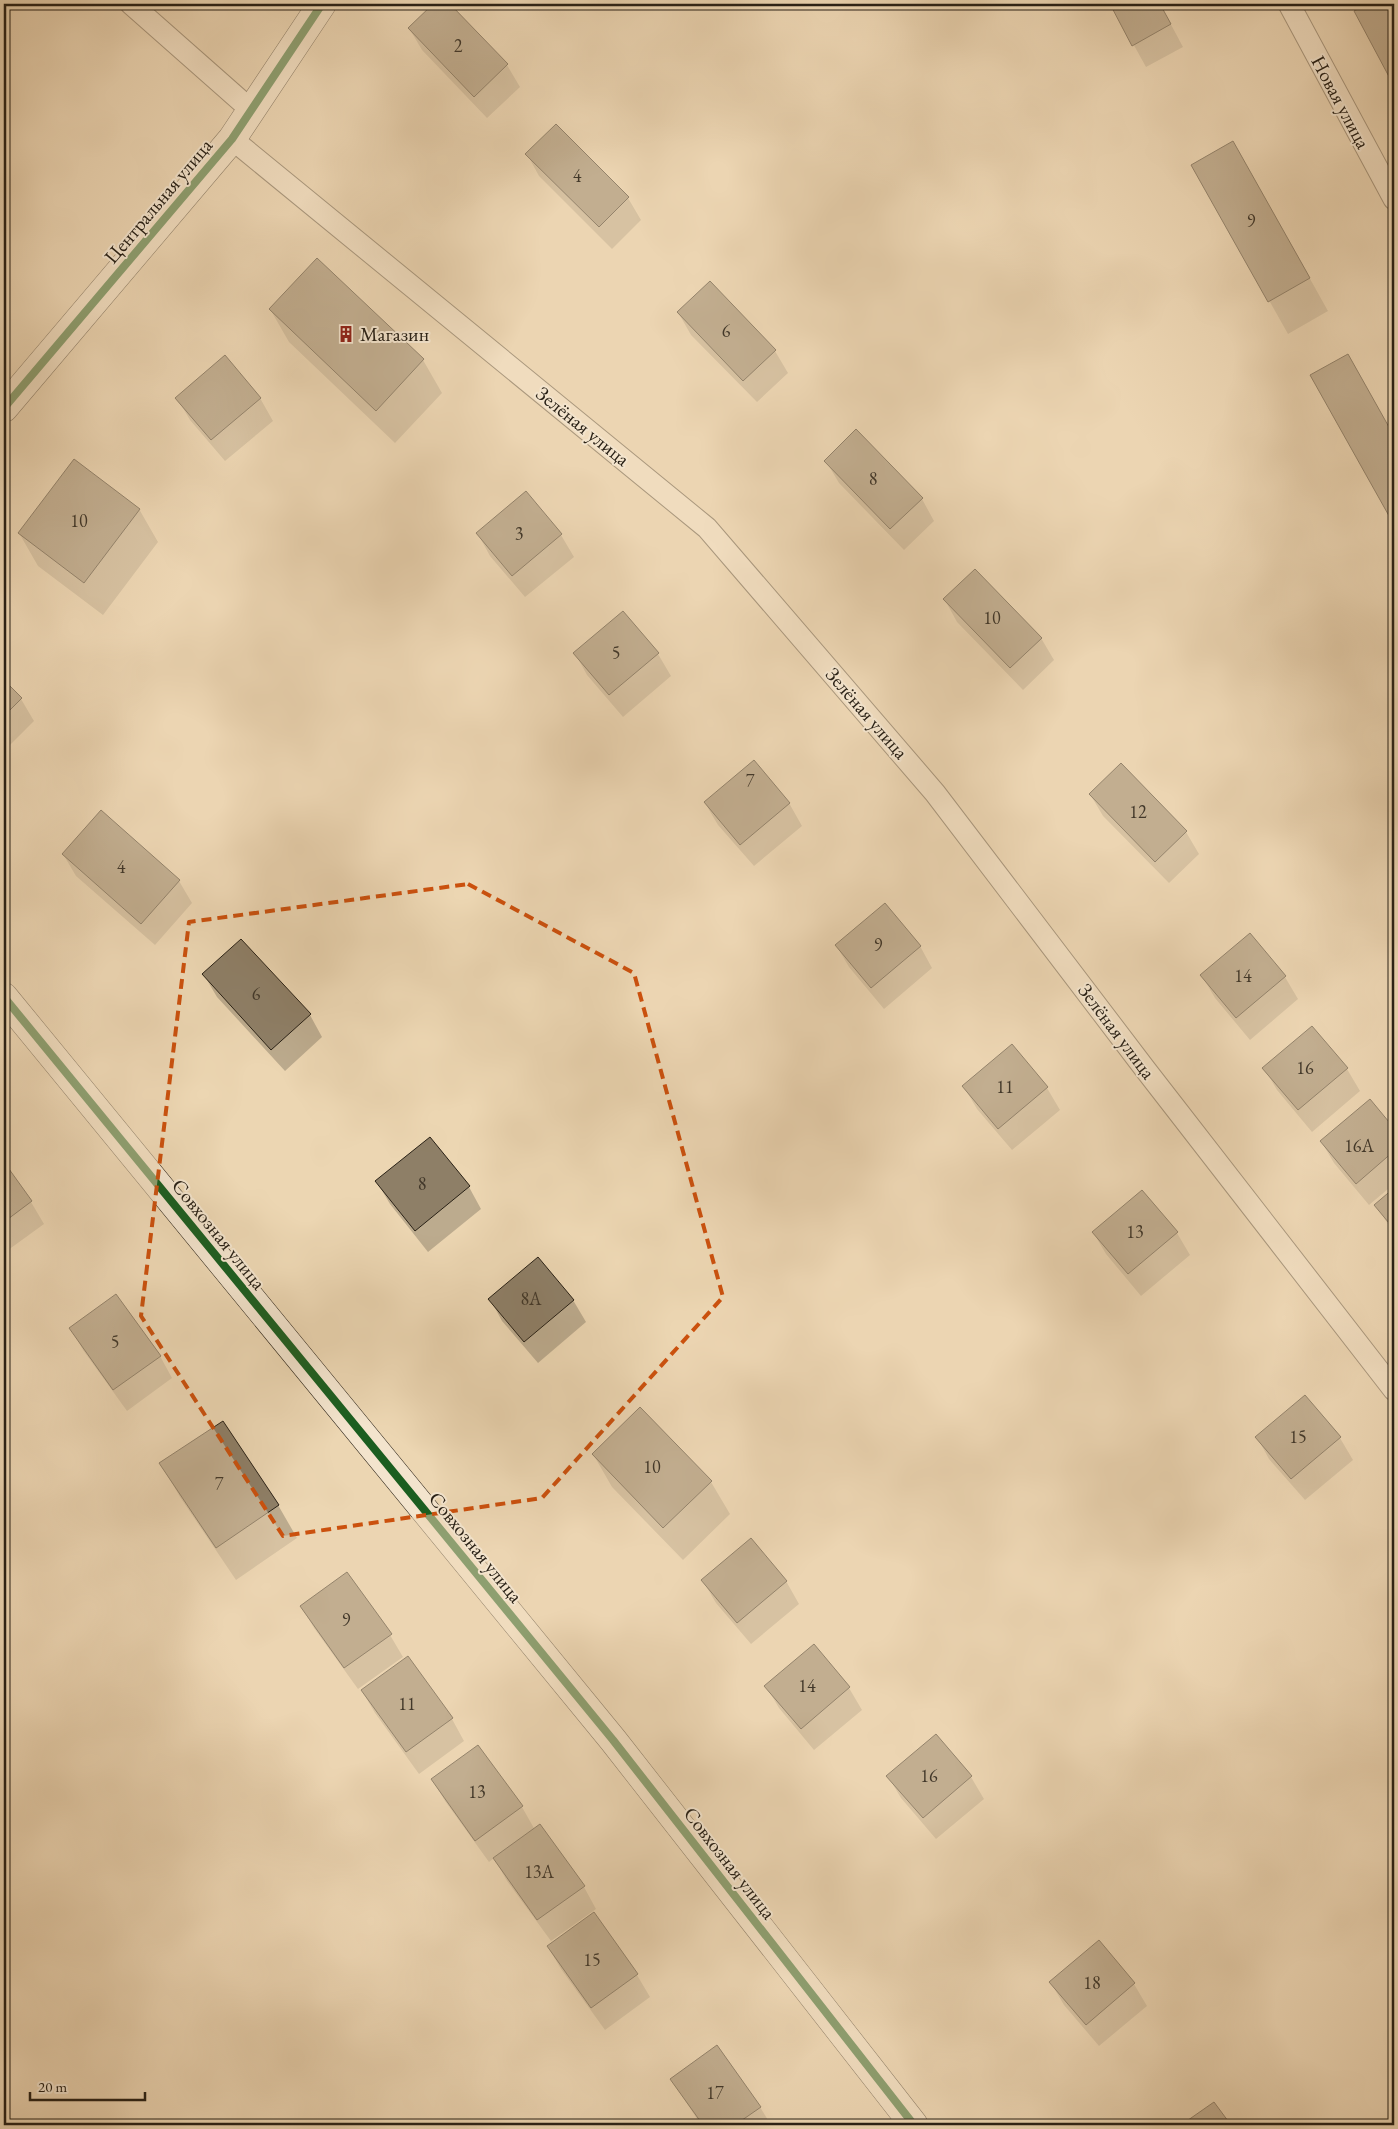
<svg xmlns="http://www.w3.org/2000/svg" width="1398" height="2129" font-family="'EB Garamond',serif">
  <style>
    .shadow { fill: #0003 }
    .building { fill: #8e7f67; stroke: #292116 }
    .lines { fill: none; stroke-linecap: round; stroke-linejoin: round }
    .lane-casing { stroke: #5a4e3d; stroke-width: 23 }
    .secondary-casing { stroke: #292116; stroke-width: 29 }
    .lane { stroke: #f3e4cd; stroke-width: 21 }
    .secondary { stroke: #f3e4cd; stroke-width: 28 }
    .cycleway-casing { stroke: #f3e4cd; stroke-width: 11 }
    .cycleway { stroke: #1b5e20; stroke-width: 8 }
    .marked { fill: none; stroke: #cb510e; stroke-width: 4; stroke-dasharray: 10 6; stroke-linejoin: round }
    .labels { text-anchor: middle; stroke-width: 4; stroke-linejoin: round; paint-order: stroke }
    .number-label { font-size: 18px; fill: #42382a }
    .street-label { font-size: 20px; fill: #292116; stroke: #f3e4cd }
    .poi-label { font-size: 20px; fill: #292116; stroke: #f3e4cd; text-anchor: start }
  </style>
  <rect width="100%" height="100%" fill="#ecd6b2"/>
  <filter id="stains"><feTurbulence type="fractalNoise" baseFrequency=".004" numOctaves="4"/><feColorMatrix values="0 0 0 0 .2 0 0 0 0 .09 0 0 0 0 .02 0 0 0 .5 -.17"/></filter>
  <radialGradient id="worn" r=".72"><stop offset=".6" stop-color="#630" stop-opacity="0"/><stop offset="1" stop-color="#630" stop-opacity=".3"/></radialGradient>
  <path class="shadow" d="M435,4H448L507,65L520,87L487,118L422,50L409,28Z
    M1111,4H1160L1183,47L1146,67Z
    M1369,4H1394V83L1356,11Z
    M556,125L628,198L641,220L612,249L539,176L527,154Z
    M1193,165L1252,175L1328,311L1288,334Z
    M317,260L423,360L442,393L395,443L289,342L270,309Z
    M678,312L775,351L788,373L757,402L691,335Z
    M1348,355L1394,438V522L1312,376Z
    M177,398H260L273,421L225,461L190,420Z
    M826,461L922,499L934,521L904,550L839,483Z
    M526,493L561,535L574,557L525,597L490,556L478,534Z
    M139,509L158,542L103,615L38,566L19,533Z
    M945,600L1041,638L1054,660L1023,690L957,622Z
    M623,612L658,654L671,676L623,717L587,675L575,653Z
    M4,682L21,699L34,721L4,751Z
    M1121,765L1186,832L1199,854L1169,883L1103,816L1090,794Z
    M705,803H789L802,826L754,866L718,825Z
    M101,812L179,881L192,903L155,945L76,876L63,854Z
    M1250,935L1285,977L1298,999L1250,1040L1215,998L1202,976Z
    M836,945L920,946L932,968L884,1009L849,967Z
    M204,975L310,1015L322,1037L285,1071L217,997Z
    M1312,1027L1347,1069L1360,1091L1312,1132L1277,1090L1264,1068Z
    M964,1087L1047,1088L1060,1110L1012,1150L977,1109Z
    M1369,1101L1394,1130V1184L1369,1205L1334,1163L1321,1141Z
    M4,1164L31,1202L44,1224L4,1253Z
    M377,1182L469,1187L481,1209L428,1252L390,1204Z
    M1394,1190V1234L1376,1205Z
    M1141,1191L1177,1233L1190,1255L1141,1296L1106,1254L1093,1232Z
    M490,1299L573,1300L586,1322L538,1363L502,1321Z
    M71,1328L160,1356L172,1378L127,1411L83,1350Z
    M222,1422L278,1505L297,1538L236,1580L180,1497L161,1464Z
    M1257,1437L1340,1438L1353,1460L1305,1500L1269,1459Z
    M593,1454L711,1482L730,1514L683,1560L612,1487Z
    M703,1581H786L799,1604L751,1644L716,1603Z
    M301,1606L390,1635L403,1657L358,1689L314,1628Z
    M814,1646L849,1688L862,1710L814,1750L779,1708L766,1686Z
    M362,1691L452,1719L464,1741L419,1774L375,1713Z
    M936,1736L971,1777L984,1799L936,1839L901,1798L888,1776Z
    M432,1779L522,1807L535,1830L584,1887L596,1909L551,1941L507,1881L494,1858L489,1862L445,1801Z
    M594,1914L637,1975L650,1997L605,2030L561,1969L548,1947Z
    M1099,1942L1134,1984L1147,2006L1099,2046L1064,2005L1051,1983Z
    M671,2079L760,2107L771,2125H701Z"/>
  <path class="building" d="M433,4H450L508,64L474,97L408,28Z
    M1110,4H1160L1171,24L1132,46Z
    M1367,4H1394V86L1354,11Z
    M556,124L629,197L599,227L525,154Z
    M1233,141L1310,278L1268,302L1191,165Z
    M317,258L424,359L376,411L269,309Z
    M710,281L776,350L743,381L677,312Z
    M1348,354L1394,436L1393,523L1310,375Z
    M225,355L261,398L211,440L175,398Z
    M856,429L923,498L890,529L824,461Z
    M74,459L140,509L84,583L18,533Z
    M526,491L562,534L512,576L476,533Z
    M975,569L1042,638L1010,668L943,599Z
    M623,611L659,653L609,695L573,653Z
    M4,680L22,698L4,716Z
    M754,760L790,803L740,845L704,802Z
    M1121,763L1187,831L1155,862L1089,794Z
    M101,810L180,880L141,924L62,854Z
    M885,903L921,946L871,988L835,945Z
    M1250,933L1286,976L1236,1018L1200,975Z
    M241,939L311,1014L271,1050L202,974Z
    M1312,1026L1348,1068L1298,1110L1262,1068Z
    M1012,1044L1048,1087L998,1129L962,1086Z
    M1370,1099L1394,1128V1151L1356,1184L1320,1141Z
    M430,1137L470,1186L415,1231L375,1181Z
    M4,1162L32,1201L4,1222Z
    M1394,1188V1229L1374,1205Z
    M1142,1190L1178,1232L1128,1274L1092,1232Z
    M538,1257L574,1300L524,1342L488,1299Z
    M116,1294L161,1356L113,1390L69,1328Z
    M1305,1395L1341,1437L1291,1479L1255,1437Z
    M640,1407L712,1481L663,1528L592,1454Z
    M223,1421L279,1505L216,1548L159,1463Z
    M751,1538L787,1581L737,1623L701,1580Z
    M347,1572L392,1634L344,1668L300,1606Z
    M814,1644L850,1687L801,1729L764,1686Z
    M408,1656L453,1718L406,1752L361,1690Z
    M936,1734L972,1776L923,1818L886,1776Z
    M478,1745L523,1806L475,1841L431,1779Z
    M540,1824L585,1886L537,1920L493,1858Z
    M594,1912L638,1974L591,2008L547,1946Z
    M1099,1940L1135,1983L1086,2025L1049,1982Z
    M717,2045L761,2107L735,2125H703L670,2079Z
    M1214,2102L1231,2125H1181Z"/>
  <g class="lines">
    <g class="lane-casing">
      <path id="lane" d="M131,4L251,110
        M1289,4L1394,199
        M232,139L707,528L935,793L1145,1069L1394,1390"/>
    </g>
    <g class="secondary-casing">
      <path id="secondary" d="M4,408L232,139L322,4
        M4,997L613,1740L914,2125"/>
    </g>
    <use href="#lane" class="lane"/>
    <use href="#secondary" class="secondary"/>
    <g class="cycleway-casing">
      <path id="cycleway" d="M4,408L232,139L322,4
        M4,997L613,1740L914,2125"/>
    </g>
    <use href="#cycleway" class="cycleway"/>
  </g>
  <path d="M0 0H1398V2129H0ZM468,884L634,973L723,1297L542,1498L283,1536L141,1316L189,922Z" fill="#ecd6b2" fill-opacity=".55" fill-rule="evenodd"/>
  <path class="marked" d="M468,884L634,973L723,1297L542,1498L283,1536L141,1316L189,922Z"/>
  <defs>
    <g id="building-bare" transform="scale(1.35)"><path d="M-4-6H4V6H1V3H-1V6H-4ZM-2.5-4.3h1.7v1.8h-1.7ZM.8-4.3h1.7v1.8H.8ZM-2.5-1h1.7V.8h-1.7ZM.8-1h1.7V.8H.8Z" fill="#8f2418" stroke="#f3e4cd" stroke-width="2.5" paint-order="stroke"/></g>
  </defs>
  <g fill-rule="evenodd">
    <use href="#building-bare" x="346" y="334"/>
  </g>
  <g class="labels">
    <g class="number-label">
      <text x="458" y="52">2</text>
      <text x="577" y="182">4</text>
      <text x="1251" y="227">9</text>
      <text x="726" y="337">6</text>
      <text x="873" y="485">8</text>
      <text x="79" y="527">10</text>
      <text x="519" y="540">3</text>
      <text x="992" y="624">10</text>
      <text x="616" y="659">5</text>
      <text x="750" y="787">7</text>
      <text x="1138" y="818">12</text>
      <text x="121" y="873">4</text>
      <text x="878" y="951">9</text>
      <text x="1243" y="982">14</text>
      <text x="256" y="1000">6</text>
      <text x="1305" y="1074">16</text>
      <text x="1005" y="1093">11</text>
      <text x="1359" y="1152">16А</text>
      <text x="422" y="1190">8</text>
      <text x="1135" y="1238">13</text>
      <text x="531" y="1305">8А</text>
      <text x="115" y="1348">5</text>
      <text x="1298" y="1443">15</text>
      <text x="652" y="1473">10</text>
      <text x="219" y="1490">7</text>
      <text x="346" y="1626">9</text>
      <text x="807" y="1692">14</text>
      <text x="407" y="1710">11</text>
      <text x="929" y="1782">16</text>
      <text x="477" y="1798">13</text>
      <text x="539" y="1878">13А</text>
      <text x="592" y="1966">15</text>
      <text x="1092" y="1989">18</text>
      <text x="715" y="2099">17</text>
    </g>
    <g class="street-label">
      <text transform="translate(1341 102) rotate(62)" y="7">Новая улица</text>
      <text transform="translate(158 201) rotate(-50)" y="7">Центральная улица</text>
      <text transform="translate(583 426) rotate(39)" y="7">Зелёная улица</text>
      <text transform="translate(867 713) rotate(49)" y="7">Зелёная улица</text>
      <text transform="translate(1117 1031) rotate(53)" y="7">Зелёная улица</text>
      <text transform="translate(219 1234) rotate(51)" y="7">Совхозная улица</text>
      <text transform="translate(476 1547) rotate(51)" y="7">Совхозная улица</text>
      <text transform="translate(730 1863) rotate(52)" y="7">Совхозная улица</text>
    </g>
    <g class="poi-label">
      <text x="360" y="341">Магазин</text>
    </g>
  </g>
  <rect width="1398" height="2129" fill="none" stroke="#ecd6b2" stroke-width="20"/>
  <rect x="5" y="5" width="1388" height="2119" fill="none" stroke="#292116" stroke-width="2.5"/>
  <rect x="10" y="10" width="1378" height="2109" fill="none" stroke="#292116"/>
  <path d="M30 2092v8h115v-8" fill="none" stroke="#292116" stroke-width="2.5"/>
  <text x="38" y="2092" font-size="15" fill="#292116" stroke="#f3e4cd" stroke-width="4" paint-order="stroke">20 m</text>
  <rect width="100%" height="100%" filter="url(#stains)"/>
  <rect width="100%" height="100%" fill="url(#worn)"/>
</svg>
